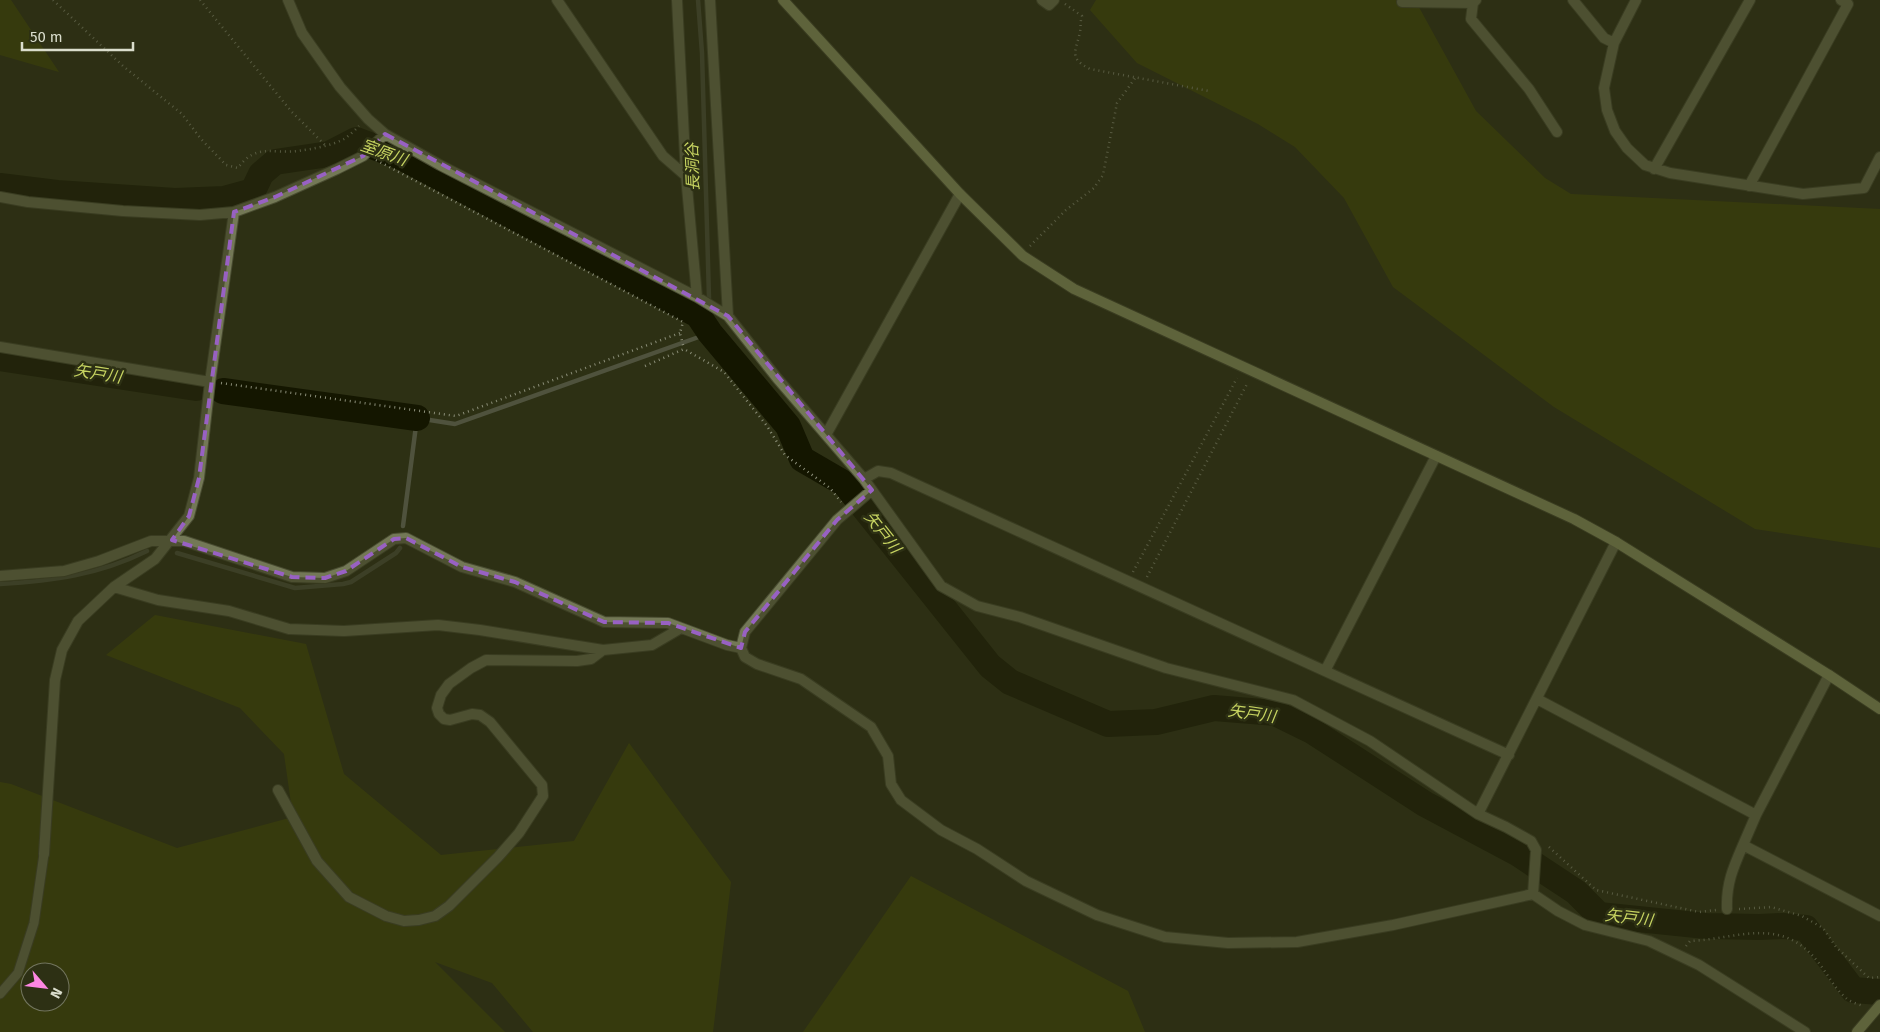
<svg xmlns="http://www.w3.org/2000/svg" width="1880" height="1032" font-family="'Fira Sans','Noto Sans JP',sans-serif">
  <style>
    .green { fill: #424806; fill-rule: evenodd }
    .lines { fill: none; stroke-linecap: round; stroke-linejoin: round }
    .stream { stroke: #4f523d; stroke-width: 4.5 }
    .river { stroke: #141600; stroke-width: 26 }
    .lane-casing { stroke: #494c31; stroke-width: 11 }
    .street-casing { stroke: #494c31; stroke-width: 12 }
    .secondary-casing { stroke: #494c31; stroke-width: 12 }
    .path { stroke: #8b8e78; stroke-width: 2.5; stroke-dasharray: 1 4; stroke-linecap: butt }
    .lane { stroke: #737856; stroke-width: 9 }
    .street { stroke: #737856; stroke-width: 10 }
    .secondary { stroke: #9aa26b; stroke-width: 10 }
    .marked { fill: none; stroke: #9861c3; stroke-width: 4; stroke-dasharray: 10 6; stroke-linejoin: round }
    .labels { text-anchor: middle; stroke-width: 5; stroke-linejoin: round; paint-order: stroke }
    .water-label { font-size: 16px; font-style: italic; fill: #c7d461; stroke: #2d3014 }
  </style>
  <rect width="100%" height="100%" fill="#2d3014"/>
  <path class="green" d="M0,0H11L59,72L0,55Z
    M1096,0H1415L1476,111L1545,178L1571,194L1880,209V548L1755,529L1554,407L1393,287L1344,198L1295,147L1258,124L1137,63L1090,10Z
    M155,615L306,644L344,774L441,855L574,841L629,743L731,882L713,1032H533L492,983L435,962L505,1032H0V782L11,784L177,848L293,817L284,754L240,708L106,655ZM30,972H60V1002H30Z
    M911,876L1128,991L1145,1032H803Z"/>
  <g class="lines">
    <path class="stream" d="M403,526L417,418L455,424L710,333L702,53L698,0
      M177,553L295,588L343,584L351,582L396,553L400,548
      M0,584C53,581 98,575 147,551"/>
    <path class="river" d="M0,186L57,193L175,201L224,199L253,191L261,174L275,162L329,154L356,140L401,157L698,315L710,333L788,426L802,459L845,484L990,666L1010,682L1108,724L1156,722L1214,708L1275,713L1312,731L1425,804L1517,853L1576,892L1599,915L1706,926L1759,927L1783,926L1806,928L1853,990L1880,992
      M0,358L196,388
      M223,391L417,418"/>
    <g class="lane-casing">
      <path id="lane" d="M0,994L18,973L34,923L44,854"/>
    </g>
    <g class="street-casing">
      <path id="street" d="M288,0L302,33L340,87L368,119L385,134L440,165L697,297L728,316L777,378L864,479L941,586L977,606L1020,617L1166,668L1293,700L1370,741L1478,814L1506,827L1531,841L1536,850L1533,894
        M557,0L663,156L686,176L697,297
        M677,0L686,176
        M710,0L728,316
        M1042,0L1049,5L1054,0
        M1573,0L1604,38L1614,43
        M1636,0L1614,43L1604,88L1607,110L1615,131L1627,148L1645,165L1670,173L1803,194L1864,188L1880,157
        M1402,2L1473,3L1476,0
        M1473,3L1471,19L1529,89L1557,132
        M1654,169L1750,0
        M1749,186L1848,4L1841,0
        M0,197L28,202L123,211L200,215L234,212L275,197L337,169L363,156L385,134
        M0,347L210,382
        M827,433L960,194
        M864,479L878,471L891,473L1509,755
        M0,576L64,571L99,561L151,541H184L292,577L325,578L346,571L394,539L406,538L462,567L515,582L604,622L668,623L727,645L741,648L745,657L757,664L801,679L871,727L888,756L891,784L901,800L941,830L977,849L1026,881L1097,915L1165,937L1228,943L1297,942L1393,925L1533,894L1558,911L1585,925L1649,941L1699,965L1805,1032
        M114,587L158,600L229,611L289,629L344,631L438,625L480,630L603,650
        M741,648L745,632L837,520L872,490
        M1325,671L1436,456
        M1537,699L1756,815L1743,845
        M278,790L317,861L349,897L386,916L404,921L419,920L435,916L449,906L498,857L519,833L543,796L542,785L490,722L480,715L472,714L450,720L444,719L439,714L437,708L441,695L449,684L471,668L486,660L577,661L591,659L603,650L652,645L681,628
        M1478,814L1616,542
        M1756,815L1829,675
        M44,854L55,680L62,650L78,621L114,587L155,559L189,516L199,478L210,382L234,212
        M1727,909C1726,884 1733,868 1743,845L1880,916"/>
    </g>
    <g class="secondary-casing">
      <path id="secondary" d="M783,0L960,194L1023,256L1074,289L1574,519L1616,542L1829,675L1880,709
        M1857,1032L1880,1005"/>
    </g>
    <path class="path" d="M53,0L123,66L182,114L201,139L226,165L238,168C256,143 272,154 298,151C312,149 331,146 344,139C349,136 355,130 359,126
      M200,0L291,111L325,145
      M1065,4L1082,16C1080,22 1081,26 1080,32C1076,51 1068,58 1090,69L1209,91
      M376,160L683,322L680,333L684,349
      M1030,246L1066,210L1094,188L1103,175L1117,103L1136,77
      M645,366L684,349L724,372L767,426L785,455L830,488L841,502
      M221,383L456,416L680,333
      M1133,572L1237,378
      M1147,577L1248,382
      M1549,847L1596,890L1699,912L1716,910
      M1739,909L1771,907L1802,916L1823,928L1836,947L1869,978L1880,977
      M1686,946L1690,941C1738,939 1781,915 1818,962C1827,973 1834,988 1846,998C1850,1002 1858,1004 1863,1006"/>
    <use href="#lane" class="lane"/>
    <use href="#street" class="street"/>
    <use href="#secondary" class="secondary"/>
  </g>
  <path d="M0 0H1880V1032H0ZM385,134L728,316L872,490L837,520L745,632L741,648L668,623L604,622L515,582L462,567L406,538L394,539L346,571L325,578L292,577L172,540L189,516L199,478L234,212L275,197L363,156Z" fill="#2d3014" fill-opacity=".55" fill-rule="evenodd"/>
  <path class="marked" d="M385,134L728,316L872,490L837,520L745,632L741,648L668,623L604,622L515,582L462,567L406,538L394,539L346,571L325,578L292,577L172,540L189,516L199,478L234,212L275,197L363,156Z"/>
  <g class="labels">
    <g class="water-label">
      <text transform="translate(384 152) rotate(20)" y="6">室原川</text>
      <text transform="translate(692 167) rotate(-92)" y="6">長洞谷</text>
      <text transform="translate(98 373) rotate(9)" y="6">矢戸川</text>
      <text transform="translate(883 532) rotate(52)" y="6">矢戸川</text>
      <text transform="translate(1252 713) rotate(8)" y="6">矢戸川</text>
      <text transform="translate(1629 917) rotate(7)" y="6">矢戸川</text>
    </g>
  </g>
  <g transform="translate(45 987) rotate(118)"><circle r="24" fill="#2d3014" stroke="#72755e"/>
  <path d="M0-4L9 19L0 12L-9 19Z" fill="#fd86e2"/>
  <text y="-8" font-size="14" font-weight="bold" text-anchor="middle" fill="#daddcc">N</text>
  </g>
  <path d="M22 42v8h111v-8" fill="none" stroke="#daddcc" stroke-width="2.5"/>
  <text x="30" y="42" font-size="15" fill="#daddcc" stroke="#2d3014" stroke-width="4" paint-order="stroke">50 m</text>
</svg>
